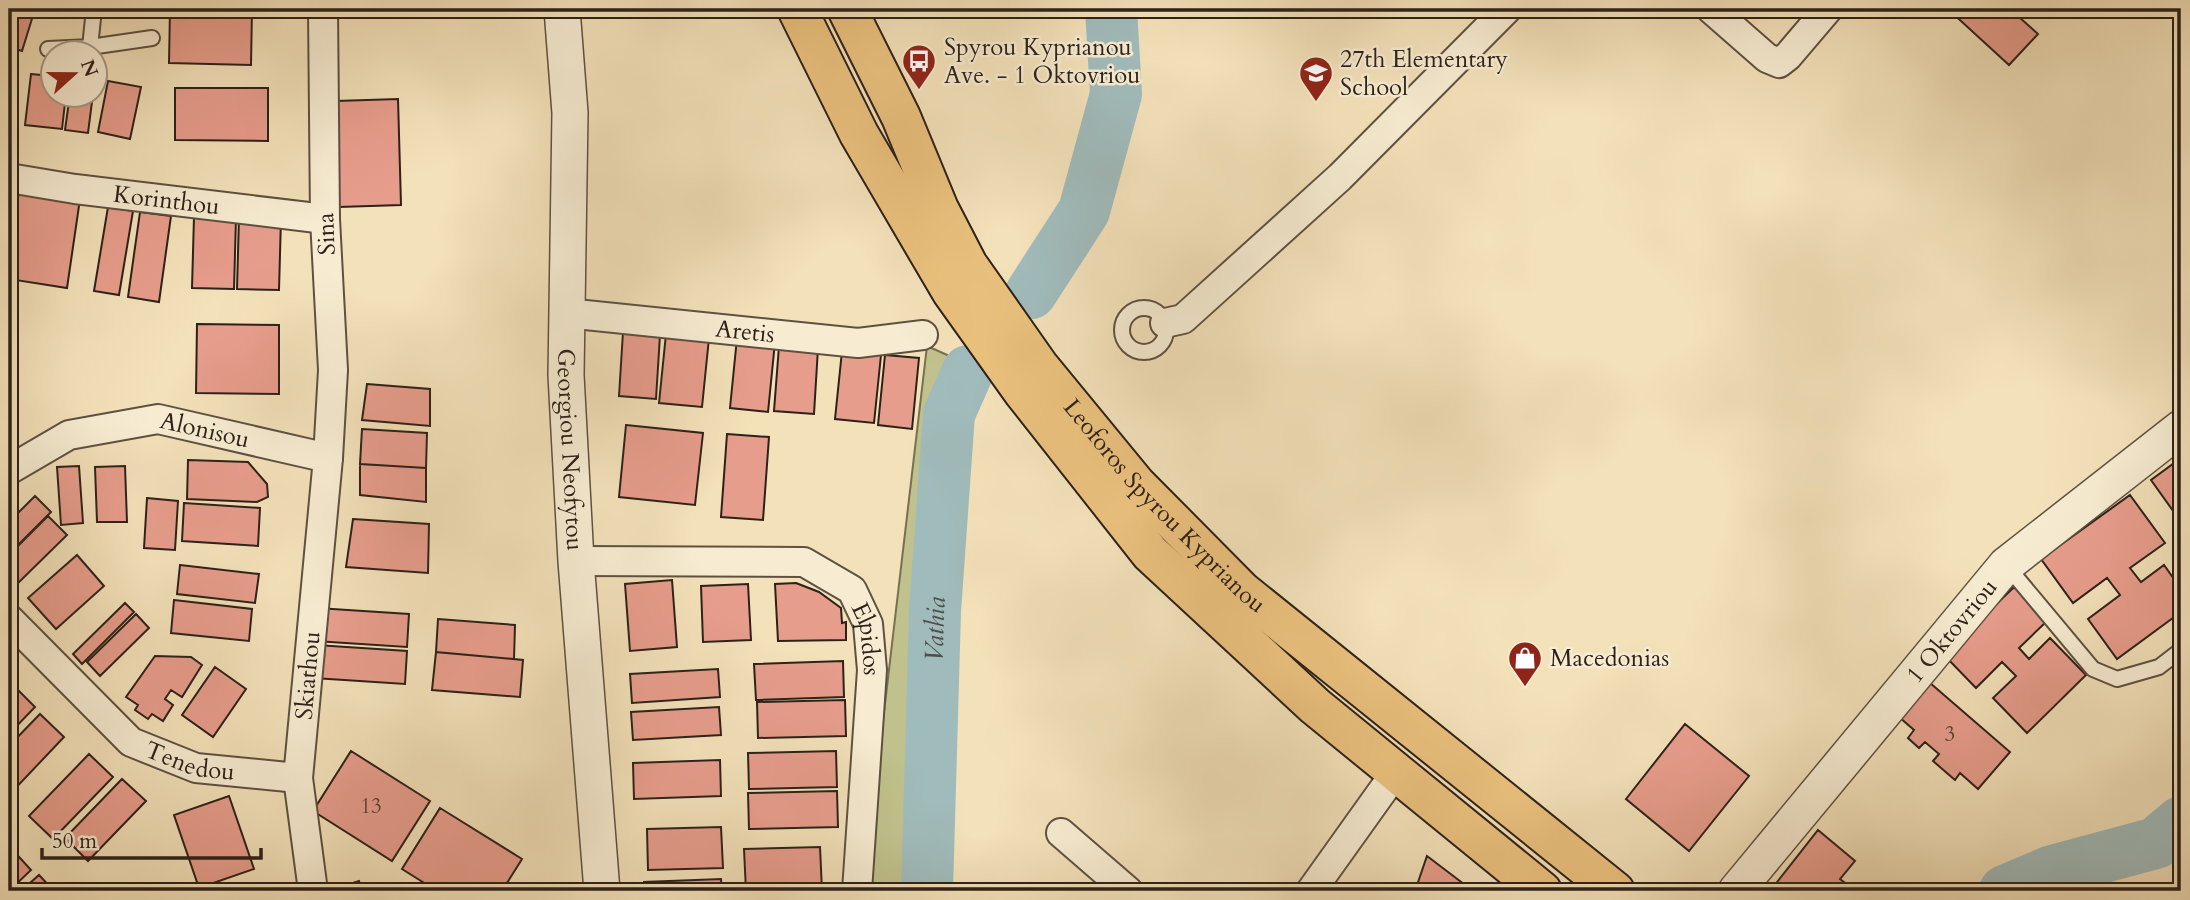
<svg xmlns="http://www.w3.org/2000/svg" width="2190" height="900" font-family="Cardo,serif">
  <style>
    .green { fill: #c0c18c; stroke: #767152; stroke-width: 2 }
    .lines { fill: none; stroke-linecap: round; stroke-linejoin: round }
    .river { stroke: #a0bbbb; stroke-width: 52 }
    .building { fill: #e79d8c; stroke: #2d2119; stroke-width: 2 }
    .service-casing { stroke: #5e5141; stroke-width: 18 }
    .minor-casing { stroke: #5e5141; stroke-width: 32 }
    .tertiary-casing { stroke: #5e5141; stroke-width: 38 }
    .primary-casing { stroke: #2d2119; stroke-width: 42 }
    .service { stroke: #f7ecd2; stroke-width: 14 }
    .minor { stroke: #f7ecd2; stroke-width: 28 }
    .tertiary { stroke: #f7ecd2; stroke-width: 35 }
    .primary { stroke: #eac07d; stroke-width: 38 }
    .labels { text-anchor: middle; stroke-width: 5; stroke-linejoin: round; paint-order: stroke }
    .number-label { font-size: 21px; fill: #5c4036 }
    .poi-label { font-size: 24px; fill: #2d2119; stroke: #f7ecd2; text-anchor: start }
    .street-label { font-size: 24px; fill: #2d2119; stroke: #f7ecd2 }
    .water-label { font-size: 26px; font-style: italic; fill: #504f4a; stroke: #f7ecd2 }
  </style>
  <rect width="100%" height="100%" fill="#f3e1ba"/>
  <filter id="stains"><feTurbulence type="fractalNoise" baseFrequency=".00286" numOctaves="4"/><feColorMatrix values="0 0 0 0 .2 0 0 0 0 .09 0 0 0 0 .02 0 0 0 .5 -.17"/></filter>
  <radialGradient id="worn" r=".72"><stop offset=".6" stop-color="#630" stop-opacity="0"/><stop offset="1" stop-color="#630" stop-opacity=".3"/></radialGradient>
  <path class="green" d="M927,346L954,358L919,891H863Z"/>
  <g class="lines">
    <g class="river">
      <path d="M1031,293L1084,211L1116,94L1111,9"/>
      <path id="s1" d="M927,891L935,611L949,414L968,371"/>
      <path d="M2005,891L2052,871L2156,843L2181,822"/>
    </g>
  </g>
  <path class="building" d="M9,9H35L22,51L9,47Z
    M170,9H252L251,65L169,63Z
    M1950,9H2010L2038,34L2009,65L1949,10Z
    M31,74L52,76V94H66L62,129L25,125Z
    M108,81L141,87L130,139L98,132Z
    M175,88H268V141L175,140Z
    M70,94H93L88,133L65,130Z
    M398,99L401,205L339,207L336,101Z
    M19,191L80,199L67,288L9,279V263Z
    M108,207L133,211L119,295L94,291Z
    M140,212L171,216L159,302L128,297Z
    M194,217L236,218L234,289L192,288Z
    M239,217L281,218L279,290L237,289Z
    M197,324L279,325V394L196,393Z
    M623,332L660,335L656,399L619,396Z
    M666,334L709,338L702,407L659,403Z
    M737,338L775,342L768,412L730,408Z
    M779,346L818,348L814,414L774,411Z
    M842,351L881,355L874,423L835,419Z
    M885,355L919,358L912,429L878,425Z
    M367,384L430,389V426L362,420Z
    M626,425L703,433L695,505L619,497Z
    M362,429L427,433L426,468L360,464Z
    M727,434L769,437L763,520L721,517Z
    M2181,458V522L2151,480Z
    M188,460L248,462L267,484L268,497L257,502L187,499Z
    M360,464L426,468V502L360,495Z
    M79,466L83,523L61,525L57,467Z
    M125,466L127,522H97L95,467Z
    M2130,495L2165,543L2130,568L2141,582L2164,565L2181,589V612L2117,659L2088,619L2120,595L2107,578L2073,603L2041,559Z
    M35,496L51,512L9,554V522Z
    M147,498L178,501L175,550L144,548Z
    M184,503L260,508L258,546L182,541Z
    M48,516L67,535L16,585L9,578V555Z
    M353,519L429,524L428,573L346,567Z
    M77,555L104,586L56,629L28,598Z
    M180,565L259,574L255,603L177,594Z
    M672,580L677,647L630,651L625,584Z
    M796,583L819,592L841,608L842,623L846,622V640L778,641L775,584Z
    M748,584L751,640L703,642L701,586Z
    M2014,587L2047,621L2019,648L2029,659L2050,638L2086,675L2027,733L1993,698L2016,676L2002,662L1976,688L1944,655Z
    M174,600L252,609L249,641L171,633Z
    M125,603L134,612L82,664L73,654Z
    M317,608L409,614L407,647L315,641Z
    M136,614L149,628L100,676L87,662Z
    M438,619L515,625L514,659L436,652Z
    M316,645L407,651L405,684L314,678Z
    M436,652L523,660L520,697L432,690Z
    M155,656L191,657L202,665L182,697L171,690L165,699L173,705L163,721L152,714L148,719L135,710L138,705L126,697Z
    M843,661L844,697L756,700L754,664Z
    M215,667L246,689L213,737L182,715Z
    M718,669L720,697L632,703L630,674Z
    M1922,676L2010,752L1978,789L1960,773L1955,780L1933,761L1939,754L1925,742L1919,748L1908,738L1914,730L1892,711Z
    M9,681L35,707L9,734Z
    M845,700L846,736L758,738L757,702Z
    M719,707L721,735L633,740L631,712Z
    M40,714L64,737L9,795V746Z
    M1685,724L1749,776L1689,851L1626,799Z
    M351,751L430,801L392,861L313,811Z
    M836,751L837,787L749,789L748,753Z
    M89,754L113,777L53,839L29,816Z
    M720,760L721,796L634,799L633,763Z
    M122,779L146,801L88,861L65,838Z
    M837,791L838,827L749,829L748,793Z
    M229,796L254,869L199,888L174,815Z
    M440,808L522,859L502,891H437L402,869Z
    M721,827L723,868L648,870L647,829Z
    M1818,830L1855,861L1840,879L1856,891H1770Z
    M9,846L31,870L9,891Z
    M820,847L822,891H746L744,849Z
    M1427,856L1473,891H1415Z
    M39,875L54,891H21Z
    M721,879L722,891H644V882Z
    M359,881L362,891H328Z"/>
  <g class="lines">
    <g class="service-casing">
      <path id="service" d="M90,47L94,9
        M48,49L90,47L152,38
        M1122 330a22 22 0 1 1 44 0a22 22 0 1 1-44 0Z
        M2007,566L2093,669L2117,679L2159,667L2181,650"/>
    </g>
    <g class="minor-casing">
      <g id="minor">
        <path d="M1711,9L1767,58L1779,63L1788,56L1828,9"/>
        <path id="s2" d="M9,178L75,189L325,219"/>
        <path id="s3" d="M566,313L858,343L923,335"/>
        <path d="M1165,323L1183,319L1340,177L1507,9"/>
        <path id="s4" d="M9,470L69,435L158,419L328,458"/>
        <path id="s5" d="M576,561L804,562L852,590L868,624L872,670L857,891"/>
        <path id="s6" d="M9,619L131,742L196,768L298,778"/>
        <path d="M1061,833L1128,891"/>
        <path id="s7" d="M313,891L298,778L328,458L333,370L325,219L323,9"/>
        <path d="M1311,891L1396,772"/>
      </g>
    </g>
    <g class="tertiary-casing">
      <g id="tertiary">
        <path id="s8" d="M562,9L570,113L566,375L576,561L602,891"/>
        <path id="s9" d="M1736,891L2006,565L2181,428"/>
      </g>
    </g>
    <g class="primary-casing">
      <g id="primary">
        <path d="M797,9L859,134L951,291L1023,392L1150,553L1315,706L1542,891"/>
        <path id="s10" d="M847,9L901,117L939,209L968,265L1039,366L1136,484L1242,591L1615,891"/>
      </g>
    </g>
    <use href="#service" class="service"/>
    <use href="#minor" class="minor"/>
    <use href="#tertiary" class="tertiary"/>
    <use href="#primary" class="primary"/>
  </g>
  <defs>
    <g id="bus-pin" transform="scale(1.75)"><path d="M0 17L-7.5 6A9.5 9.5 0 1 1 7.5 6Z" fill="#8f2418" stroke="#f7ecd2"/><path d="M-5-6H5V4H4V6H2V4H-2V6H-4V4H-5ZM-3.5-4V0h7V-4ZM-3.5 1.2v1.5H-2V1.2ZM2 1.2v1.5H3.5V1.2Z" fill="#fff"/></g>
    <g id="school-pin" transform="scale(1.75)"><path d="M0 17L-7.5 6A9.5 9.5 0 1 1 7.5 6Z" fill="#8f2418" stroke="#f7ecd2"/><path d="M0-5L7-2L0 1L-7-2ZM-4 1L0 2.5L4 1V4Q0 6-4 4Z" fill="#fff"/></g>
    <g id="shop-pin" transform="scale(1.75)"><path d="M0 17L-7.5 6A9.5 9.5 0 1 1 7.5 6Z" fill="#8f2418" stroke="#f7ecd2"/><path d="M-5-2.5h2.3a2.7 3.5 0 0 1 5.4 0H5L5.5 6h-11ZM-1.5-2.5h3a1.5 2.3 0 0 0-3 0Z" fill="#fff"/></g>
  </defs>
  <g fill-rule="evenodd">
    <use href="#bus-pin" x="919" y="61"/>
    <use href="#school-pin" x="1316" y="73"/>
    <use href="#shop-pin" x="1525" y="658"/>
  </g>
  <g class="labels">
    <g class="number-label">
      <text x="1950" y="741">3</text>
      <text x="371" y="813">13</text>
    </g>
    <g class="poi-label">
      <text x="944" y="55">Spyrou Kyprianou<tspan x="944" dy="28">Ave. - 1 Oktovriou</tspan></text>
      <text x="1340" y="67">27th Elementary<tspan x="1340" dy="28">School</tspan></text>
      <text x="1550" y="666">Macedonias</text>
    </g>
    <g class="street-label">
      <text dy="8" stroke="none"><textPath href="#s2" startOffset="159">Korinthou</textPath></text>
      <text transform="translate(326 234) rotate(-92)" y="8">Sina</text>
      <text dy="8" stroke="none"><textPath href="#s3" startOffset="180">Aretis</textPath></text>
      <text dy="8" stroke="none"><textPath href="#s4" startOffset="208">Alonisou</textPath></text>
      <text dy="8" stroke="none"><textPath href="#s8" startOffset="441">Georgiou Neofytou</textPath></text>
      <text dy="8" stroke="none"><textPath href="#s10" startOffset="595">Leoforos Spyrou Kyprianou</textPath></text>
      <text dy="8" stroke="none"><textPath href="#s9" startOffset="338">1 Oktovriou</textPath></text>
      <text dy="8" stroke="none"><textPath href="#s5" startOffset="336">Elpidos</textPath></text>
      <text dy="8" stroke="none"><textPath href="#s7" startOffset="217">Skiathou</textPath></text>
      <text dy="8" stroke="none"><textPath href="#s6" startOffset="236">Tenedou</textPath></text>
    </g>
    <g class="water-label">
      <text dy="9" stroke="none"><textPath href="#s1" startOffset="262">Vathia</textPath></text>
    </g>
  </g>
  <rect width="2190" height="900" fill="none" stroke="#f3e1ba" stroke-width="35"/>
  <rect x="10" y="10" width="2169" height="879" fill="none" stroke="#2d2119" stroke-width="3.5"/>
  <rect x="18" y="18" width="2155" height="865" fill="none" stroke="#2d2119" stroke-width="2"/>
  <g transform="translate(74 74) rotate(69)"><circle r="33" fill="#f7ecd2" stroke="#a69b88" stroke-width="2"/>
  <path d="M0-5L12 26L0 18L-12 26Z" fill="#8f2418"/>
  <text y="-10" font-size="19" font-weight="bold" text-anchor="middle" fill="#2d2119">N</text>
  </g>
  <path d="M42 848v10h219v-10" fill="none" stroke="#2d2119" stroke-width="3.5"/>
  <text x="52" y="848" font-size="21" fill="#2d2119" stroke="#f7ecd2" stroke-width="5" paint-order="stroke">50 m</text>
  <rect width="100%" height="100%" filter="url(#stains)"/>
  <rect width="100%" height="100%" fill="url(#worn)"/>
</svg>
